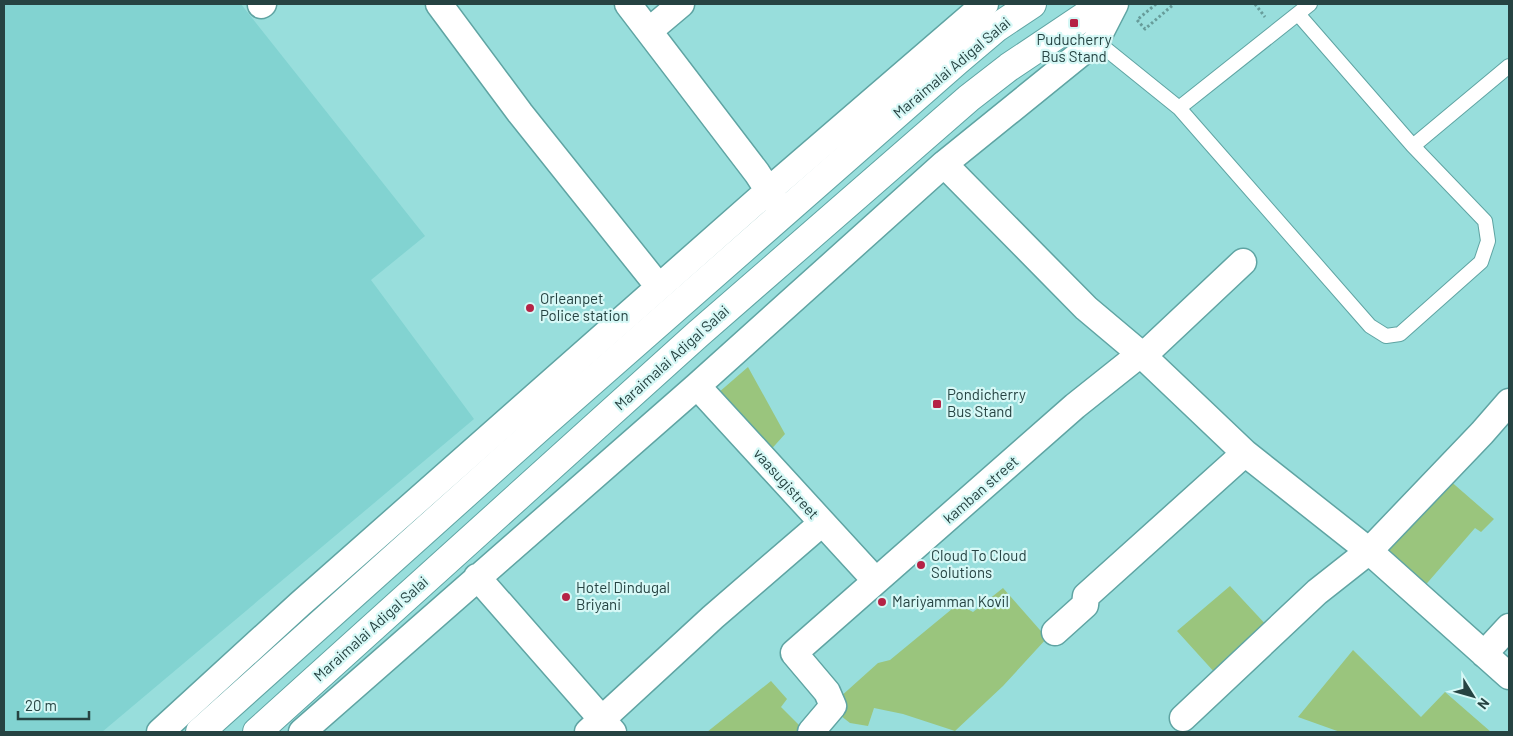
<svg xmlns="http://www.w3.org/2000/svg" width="1513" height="736" font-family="Barlow,sans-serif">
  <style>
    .built { fill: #82d3d1 }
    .green { fill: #9ac57d }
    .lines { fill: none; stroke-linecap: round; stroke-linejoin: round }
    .service-casing { stroke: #5fa4a3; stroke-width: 16 }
    .minor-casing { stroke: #5fa4a3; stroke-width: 29 }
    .secondary-casing { stroke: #5fa4a3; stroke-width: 30 }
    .path { stroke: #679c9a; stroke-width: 3; stroke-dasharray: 2.5 2.5; stroke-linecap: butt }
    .service { stroke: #fff; stroke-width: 14 }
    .minor { stroke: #fff; stroke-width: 26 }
    .secondary { stroke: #fff; stroke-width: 28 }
    .poi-dot { fill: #b52346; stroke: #d6f8f6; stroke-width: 2 }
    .labels { text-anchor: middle; stroke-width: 4.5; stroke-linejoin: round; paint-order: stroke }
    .poi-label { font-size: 15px; fill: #264342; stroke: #d6f8f6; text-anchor: start }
    .street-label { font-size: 15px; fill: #264342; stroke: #d6f8f6 }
  </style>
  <rect width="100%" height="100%" fill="#98dedc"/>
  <path class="built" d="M4,4H241L425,236L371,280L474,419L102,732H4Z"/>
  <path class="green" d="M748,367L785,434L767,454L718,393Z
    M1448,479L1494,519L1481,532L1475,528L1422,589L1378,550Z
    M1230,586L1269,628L1216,674L1177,631Z
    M1003,588L1047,638L1003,686L955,731L903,714L874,708L868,726L850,723L836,712L839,698L878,663L890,660L958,604L973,612Z
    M1353,650L1421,717L1445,692L1491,732H1340L1298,717Z
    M771,681L787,699L781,707L804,730L802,732H707Z"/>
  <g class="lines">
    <g class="service-casing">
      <path id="service" d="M1298,14L1413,146L1509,66
        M1096,41L1179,108L1370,326L1386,336L1400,334L1481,262L1488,241L1485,221L1413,146
        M1179,108L1310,4"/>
    </g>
    <g class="minor-casing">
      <path id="minor" d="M439,4L520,113L659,287
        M628,4L757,173L777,204
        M261,5L263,4
        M649,31L681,4
        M944,164L1086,308L1143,356L1245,453L1369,551L1509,676
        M697,386L876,581
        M477,577L613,732
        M1055,632L1085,605L1086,596L1245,453
        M1484,654L1509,627
        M1183,718L1317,592L1369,551L1482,433L1509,402
        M160,732L300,604L768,191L985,4
        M302,732L697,386L944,164L1096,41L1115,4
        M588,732L713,617L822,523
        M811,732L833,706L827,692L794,653L1075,406L1134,359L1143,356L1243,262"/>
    </g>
    <g class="secondary-casing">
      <path id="secondary" d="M200,732L540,427L956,62L996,28L1032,4
        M257,732L698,334L969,98L1009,67L1103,4"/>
    </g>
    <path class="path" d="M1156,4L1137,20L1145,29L1174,4
      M1255,4L1265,17"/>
    <use href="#service" class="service"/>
    <use href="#minor" class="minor"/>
    <use href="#secondary" class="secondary"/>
  </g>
  <g class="poi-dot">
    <rect x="1069" y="18" width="10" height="10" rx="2.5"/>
    <circle cx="530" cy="308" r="5"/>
    <rect x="932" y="399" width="10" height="10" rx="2.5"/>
    <circle cx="921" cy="565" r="5"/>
    <circle cx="566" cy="597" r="5"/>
    <circle cx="882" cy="602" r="5"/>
  </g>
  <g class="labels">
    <g class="poi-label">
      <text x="1074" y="45" text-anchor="middle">Puducherry<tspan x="1074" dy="17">Bus Stand</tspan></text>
      <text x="540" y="304">Orleanpet<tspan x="540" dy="17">Police station</tspan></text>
      <text x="947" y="400">Pondicherry<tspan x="947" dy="17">Bus Stand</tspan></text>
      <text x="931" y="561">Cloud To Cloud<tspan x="931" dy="17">Solutions</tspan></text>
      <text x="576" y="593">Hotel Dindugal<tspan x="576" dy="17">Briyani</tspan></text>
      <text x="892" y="607">Mariyamman Kovil</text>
    </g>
    <g class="street-label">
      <text transform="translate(952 68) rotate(-40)" y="5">Maraimalai Adigal Salai</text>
      <text transform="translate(672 358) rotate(-42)" y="5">Maraimalai Adigal Salai</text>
      <text transform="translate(786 484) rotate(48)" y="5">vaasugistreet</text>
      <text transform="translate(981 490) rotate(-41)" y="5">kamban street</text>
      <text transform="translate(371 629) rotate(-42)" y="5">Maraimalai Adigal Salai</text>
    </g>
  </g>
  <rect width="1513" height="736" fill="none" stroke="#264342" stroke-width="10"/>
  <g transform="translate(1473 696) rotate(127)" stroke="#d6f8f6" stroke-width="4" paint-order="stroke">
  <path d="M0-4L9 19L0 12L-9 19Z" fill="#264342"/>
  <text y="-8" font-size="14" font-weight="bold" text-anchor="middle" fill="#264342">N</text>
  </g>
  <path d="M18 711v8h71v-8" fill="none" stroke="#264342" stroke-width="2.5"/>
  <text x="25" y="711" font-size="15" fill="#264342" stroke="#d6f8f6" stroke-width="4" paint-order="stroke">20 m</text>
</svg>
